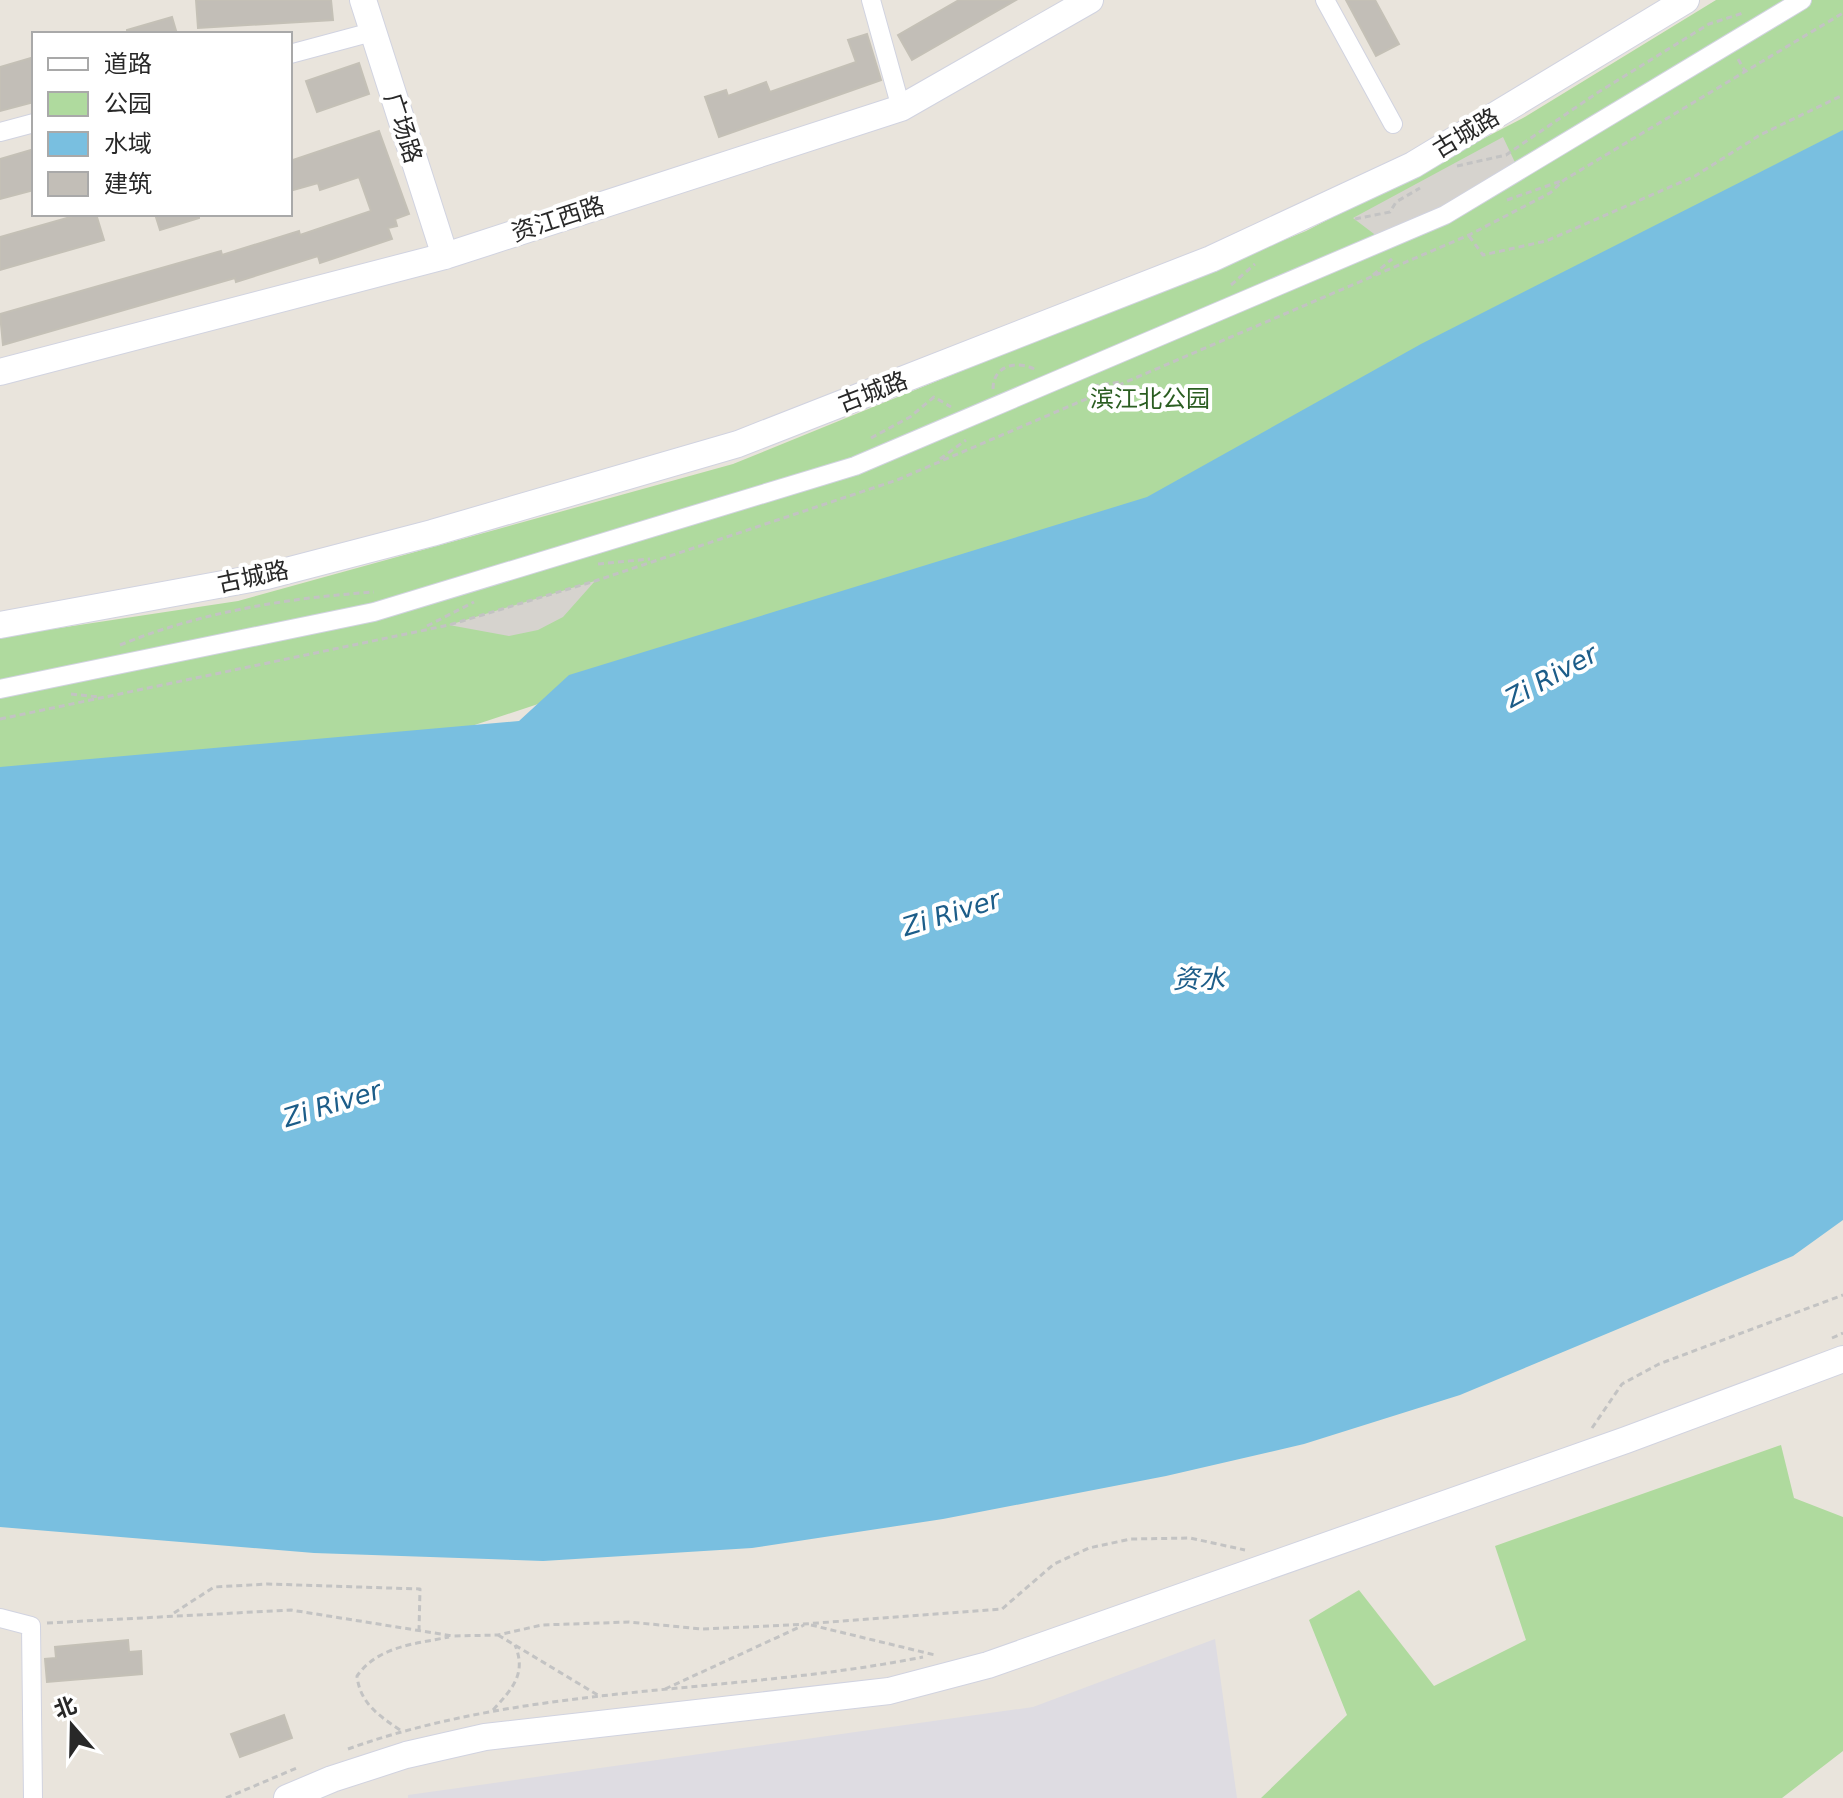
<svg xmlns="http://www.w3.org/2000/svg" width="1843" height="1798" font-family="'DejaVu Sans','Noto Sans SC',sans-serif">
<rect width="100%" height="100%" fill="#e9e4dc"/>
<path fill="#dedce2" d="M1215,1639L1237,1798H408V1795L1033,1707Z"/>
<path fill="#afda9e" d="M1716,0H1843V148L1189,488L363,762L0,781V637L238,601L733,464L1306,231L1523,118Z
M1781,1445L1794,1498L1843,1517V1751L1782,1798H1261L1347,1715L1309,1620L1359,1590L1434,1686L1526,1640L1495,1546Z"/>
<path fill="#d6d3ce" d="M1503,137L1520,173L1382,240L1353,218Z
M595,581L563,617L538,630L509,636L449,625Z"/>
<path fill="#79bfe0" d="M1843,130V1220L1793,1256L1460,1395L1304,1444L1166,1476L943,1519L752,1548L543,1561L314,1553L0,1527V767L519,721L569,675L1147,497L1421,344Z"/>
<path fill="#c2beb7" stroke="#c4c0b6" stroke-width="2" d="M196,0H331L333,20L198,28Z
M959,0H1016L912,60L898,35Z
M1346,0H1375L1399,44L1376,56Z
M172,17L177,34H127V30Z
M867,34L881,80L719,137L705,97L726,90L728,96L766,82L770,92L856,62L848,40Z
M34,57V102L0,111V67Z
M359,63L369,94L317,112L306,81Z
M379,131L409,214L395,219L397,226L388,228L392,239L320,263L318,256L236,282L235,278L3,345L0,314L221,251L222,255L299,231L300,235L371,211L359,177L320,190L318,183L290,191V161Z
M34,149V190L0,199V159Z
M81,214H96L104,240L0,270V237Z
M155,214H199V218L160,230Z
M128,1640L129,1652L141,1651L142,1674L47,1682L45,1659L56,1658L55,1647Z
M284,1715L292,1738L240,1757L231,1734Z"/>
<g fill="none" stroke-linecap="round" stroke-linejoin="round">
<defs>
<path id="street" d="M871,0L901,108
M1325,0L1393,124
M290,54L372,32
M0,132L34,123
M0,689L374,612L855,466L1445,215L1802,0
M0,1618L31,1626L33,1798"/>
<path id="secondary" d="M363,0L445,256
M0,372L445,256L901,108L1090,0
M0,625L267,576L432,533L738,444L1211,259L1413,165L1686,0
M287,1798L332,1779L406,1755L485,1737L889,1691L988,1665L1626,1440L1843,1359"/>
</defs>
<use href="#street" stroke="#d1d3e0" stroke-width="20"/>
<use href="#secondary" stroke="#d1d3e0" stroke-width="28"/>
<path stroke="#c3c3c3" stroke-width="3" stroke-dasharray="6 4" stroke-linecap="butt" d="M1738,59L1745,71
M1457,166L1506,155L1597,93L1709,24L1743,13
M1507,200L1561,181
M1355,219L1390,212L1396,202L1420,188
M1469,236L1483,255L1546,241L1695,176L1760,135L1843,95
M1373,275L1392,259
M1231,285L1255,264
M1093,386L1121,382
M993,389C993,364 1019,360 1036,370
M871,438L910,417L934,397L951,407
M940,459L966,440
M598,564L650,559
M427,626L474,602
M120,645C201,612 287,598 374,592
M71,694L99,697
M0,719L449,625L595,581L897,480L1469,235L1550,193L1564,180L1843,13
M1832,1338L1843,1333
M1592,1428L1622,1384L1659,1364L1843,1295
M174,1613L214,1587L268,1584L420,1589L419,1631
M47,1623L291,1610L453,1636L498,1635L542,1625L629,1622L702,1629L791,1625L1002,1609L1054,1564L1089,1548L1131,1539L1190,1538L1245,1550
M811,1625L935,1655
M498,1635L601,1697
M665,1689L804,1625
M493,1710C512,1689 527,1674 515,1645
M400,1730C378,1715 360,1703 357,1676C378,1646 415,1644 449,1637
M348,1749C532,1683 732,1695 923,1657
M226,1798L299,1767"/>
<use href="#street" stroke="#fff" stroke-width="18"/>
<use href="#secondary" stroke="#fff" stroke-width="26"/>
</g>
<g text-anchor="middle" stroke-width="8" stroke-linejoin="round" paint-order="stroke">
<g font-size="24" fill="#282828" stroke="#fff">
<text transform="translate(403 128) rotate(72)" y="8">广场路</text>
<text transform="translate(1466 133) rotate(-31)" y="8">古城路</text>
<text transform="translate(558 219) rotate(-18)" y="8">资江西路</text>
<text transform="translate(873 392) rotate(-21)" y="8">古城路</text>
<text transform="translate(253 577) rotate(-12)" y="8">古城路</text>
</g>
<g font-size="24" fill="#2a5d21" stroke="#fff">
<text x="1150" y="407">滨江北公园</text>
</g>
<g font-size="26" font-style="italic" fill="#1c5d89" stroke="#fff">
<text transform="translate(1551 676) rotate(-29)" y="9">Zi River</text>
<text transform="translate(951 913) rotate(-17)" y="9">Zi River</text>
<text x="1199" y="988">资水</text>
<text transform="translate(332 1104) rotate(-17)" y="9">Zi River</text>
</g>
</g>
<rect x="32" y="32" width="260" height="184" fill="#ffffff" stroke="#a9a9a9" stroke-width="2"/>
<rect x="48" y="58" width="40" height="12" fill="#ffffff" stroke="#a9a9a9" stroke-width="2"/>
<text x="104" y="72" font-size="24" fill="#282828">道路</text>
<rect x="48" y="92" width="40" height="24" fill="#afda9e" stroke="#a9a9a9" stroke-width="2"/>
<text x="104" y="112" font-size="24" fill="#282828">公园</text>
<rect x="48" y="132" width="40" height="24" fill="#79bfe0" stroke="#a9a9a9" stroke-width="2"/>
<text x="104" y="152" font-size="24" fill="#282828">水域</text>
<rect x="48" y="172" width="40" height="24" fill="#c2beb7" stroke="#a9a9a9" stroke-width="2"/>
<text x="104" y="192" font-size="24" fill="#282828">建筑</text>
<g transform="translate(72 1726) rotate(340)" stroke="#ffffff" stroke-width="6" paint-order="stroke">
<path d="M0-6L14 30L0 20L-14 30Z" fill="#282828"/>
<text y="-12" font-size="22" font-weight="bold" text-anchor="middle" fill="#282828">北</text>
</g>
</svg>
